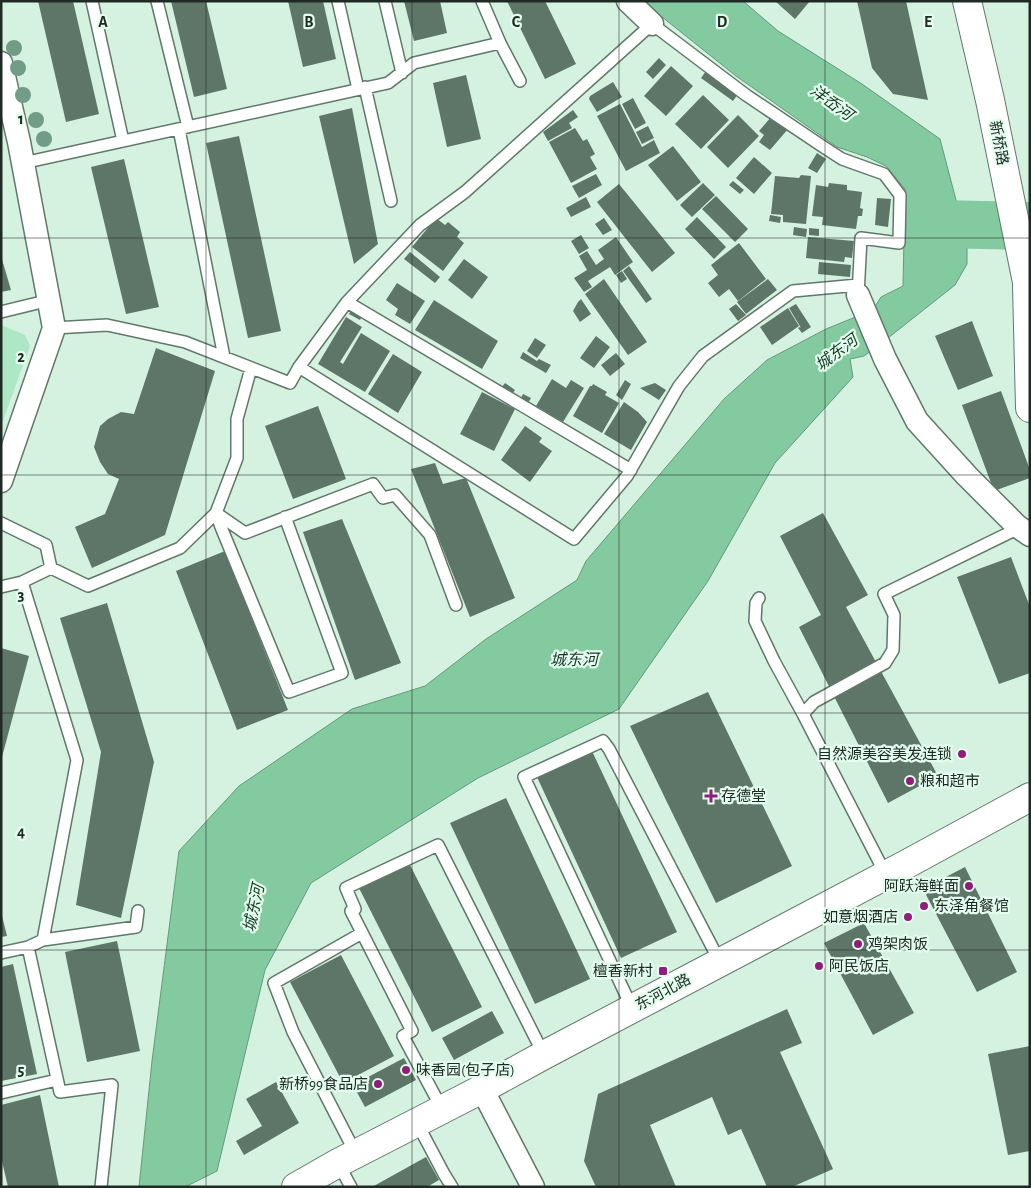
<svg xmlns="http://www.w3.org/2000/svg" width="1031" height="1188" font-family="'Alegreya Sans','Noto Sans SC',sans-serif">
<rect width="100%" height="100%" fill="#d5f1e0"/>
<path fill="#ade7c5" d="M1,325L25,335L30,346L1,426Z"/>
<path fill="#83caa1" stroke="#659a7c" d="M642,1H743L778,31L862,84L940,139L967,242V264L955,285L888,338L874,308L881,297L903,286L905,189L886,166L867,157L837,147L736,76Z
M858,316L872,350L864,356L850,359L853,377L775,463L708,581L619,709L478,778L311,883L265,970L217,1171L185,1187H139L152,1061L179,851L239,786L352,709L425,686L486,639L577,580L586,561L724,399L767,360L826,329Z"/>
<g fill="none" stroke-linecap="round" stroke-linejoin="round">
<path stroke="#83caa1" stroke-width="48" d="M940,261L936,224L1030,226"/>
</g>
<path fill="#5e7668" d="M38,1H73L99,114L66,122Z
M171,1H206L227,89L194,97Z
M288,1H323L336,59L303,67Z
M404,1H440L447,33L414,41Z
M507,1H545L576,64L545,79Z
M775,1H810L795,19Z
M857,1H906L928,100L893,94L872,68Z
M659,58L666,65L653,79L646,72Z
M671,66L693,86L666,116L644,96Z
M706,71L738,94L733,101L701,78Z
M466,75L481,139L447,147L433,83Z
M613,82L622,97L597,112L589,99L590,96Z
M703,95L729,120L701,149L675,124Z
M633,98L646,123L635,129L622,104Z
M620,104L642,147L654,140L660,153L626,171L597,116Z
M352,108L378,244L354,264L319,116Z
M573,110L578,117L569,123L572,128L548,141L543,132Z
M738,115L759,136L728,168L707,147Z
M772,116L788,129L770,150L759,142L764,135L759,131Z
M648,126L654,138L642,144L636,132Z
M575,128L583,141L587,139L595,154L590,157L597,169L571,183L549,142Z
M239,136L281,331L248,338L206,143Z
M673,146L701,182L677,201L648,165Z
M817,153L826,159L817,173L808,168Z
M754,157L772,173L754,194L736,178Z
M124,159L159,307L126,314L91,167Z
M596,174L602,185L579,198L572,186Z
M801,175L811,176L806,224L783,222V215L771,214L775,176L799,178Z
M733,181L744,190L740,194L729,185Z
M703,183L715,195L692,217L680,205Z
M829,183L847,185V190L862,192L860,208L863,209L862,216H858L856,229L822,225L823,217L812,216L816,185L828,187Z
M619,184L675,253L652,272L597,202Z
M716,196L748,229L735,242L702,209Z
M586,197L591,207L571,217L566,208Z
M877,198L891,199L888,227L875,225Z
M770,215L781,217L780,223L769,221Z
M697,217L726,247L714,259L685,229Z
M436,218L445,225L448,222L460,232L457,237L464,243L443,271L412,247Z
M604,218L612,230L603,235L595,224Z
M794,227L807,229L806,237L793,235Z
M809,228L819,229V236L809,235Z
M581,235L589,248L579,254L571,241Z
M616,237L633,262L615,275L610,267L588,281L592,287L584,292L574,278L587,270L579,256L587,251L596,265L604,259L598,250Z
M808,237L854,241L852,258L845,257L844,262L806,258Z
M739,243L766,279L738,301L729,289L719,297L708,283L718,275L711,265Z
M410,252L440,277L435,283L404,259Z
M1,256L11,290L1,292Z
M464,259L488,277L472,299L448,280Z
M819,262L851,265L850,277L818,274Z
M629,266L652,299L646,303L623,271Z
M622,271L627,279L621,283L616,275Z
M604,279L647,342L628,355L585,294Z
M768,279L777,290L746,314L737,302Z
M397,283L425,301L410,324L395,315L398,309L386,300Z
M581,299L591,314L580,322L573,311L578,302Z
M434,300L498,341L482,369L415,330Z
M736,304L746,315L738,321L729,309Z
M796,304L811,327L802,333L798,328L800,327L801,328L789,308Z
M788,308L799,326L772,345L760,327Z
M352,309L362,316L360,320L349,314Z
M346,317L362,327L340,362L343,364L361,333L390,351L365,392L318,364Z
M972,321L993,376L958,390L935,336Z
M596,336L610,347L594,368L580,358Z
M535,338L546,345L537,358L527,351Z
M156,348L215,371L165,535L92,568L75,527L105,514L119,479L108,474L100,462L94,447L100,426L108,419L121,412L134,414Z
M523,352L537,361L539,359L551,365L546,373L520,358Z
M616,353L625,364L610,376L601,365Z
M393,354L422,372L398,413L368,394Z
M552,379L566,388L571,380L584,388L563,422L536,406Z
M625,380L631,384L622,400L616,395Z
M505,383L515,390L512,394L502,387Z
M655,383L666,390L659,400L640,388Z
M593,384L607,392L605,395L619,403L602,433L573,416L590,386H592Z
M1001,391L1030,470V478L994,491L962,405Z
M482,392L515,409L494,451L460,434Z
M523,394L531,398L528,403L521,398Z
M624,402L638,412L647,422L631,450L604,434Z
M318,406L346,479L293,499L265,426Z
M525,426L542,438L539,442L552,451L530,482L501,460Z
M435,463L443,484L466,478L515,598L470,617L411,469Z
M823,513L868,595L846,607L938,776L888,803L799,627L821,615L780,536Z
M342,519L401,663L355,680L303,532Z
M225,551L288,710L237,730L176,571Z
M1011,557L1030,607V673L999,684L957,577Z
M107,603L154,762L121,918L76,905L101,752L60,618Z
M1,648L29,656L2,757H1Z
M708,692L792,866L716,903L630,726Z
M592,751L677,932L621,958L537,777Z
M506,798L590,979L535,1004L450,823Z
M409,863L482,1007L432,1032L359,888Z
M965,867L1017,972L977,992L923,889Z
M1,912L7,936L1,937Z
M864,923L914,1013L873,1035L824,943Z
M117,941L140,1051L87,1062L65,952Z
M341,955L394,1056L343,1083L290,982Z
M13,964L37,1074L1,1081V967Z
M787,1009L802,1043L780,1052L833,1169L792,1187H767L741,1129L728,1135L712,1097L650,1125L676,1187H596L584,1161L598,1094Z
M492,1011L504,1033L454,1060L442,1038Z
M1030,1046V1151L1008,1155L988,1054Z
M404,1058L416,1080L365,1107L353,1085Z
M276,1082L299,1123L244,1155L236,1141L262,1126L246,1099Z
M40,1095L59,1187H8L1,1157V1105Z
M426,1157L439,1180L427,1187H372Z"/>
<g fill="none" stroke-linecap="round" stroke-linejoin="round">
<defs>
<path id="lane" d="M92,1L123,141
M157,1L188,127
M338,1L358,89
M385,1L402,73
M500,43L520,81
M365,87L391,201
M179,129L224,357
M23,163L388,83L414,63L500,43L482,1
M347,302L631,470
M1,312L50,300
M54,328L107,325L185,342L290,383L299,367L347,302L420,225L465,192L652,24L746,95L822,146L842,159L884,174L900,195L899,243L861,238L858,295
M299,367L574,539L627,476L679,386L703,356L793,291L858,285
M216,513L221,527L289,692L342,673L285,517
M216,513L245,533L373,484L383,498L395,495L430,535L456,605
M1,523L46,545L51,568L88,586L180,548L216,513L237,458V419L251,368
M1,587L22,582L51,568
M759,598L756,603L755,621L774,661L803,714
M886,875L803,714L814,702L885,663L893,650L894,615L884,594L1019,528
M43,940L136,927L138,911
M28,947L60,1092L112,1085L101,1187
M1,953L28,947L43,940L77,760L22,582
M632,1008L524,777L603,741L609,749L720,962
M1,1093L57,1080
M442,1109L403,1036L412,1031L351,911L355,909L346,888L438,845L544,1055
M417,1123L444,1174L452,1187
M356,1154L293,1032L274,983L362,933
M338,1163L351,1187"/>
<path id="street" d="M628,1L652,24
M1,63L19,142L54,328L1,481
M858,295L885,359L917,421L967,476L1017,526L1030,535
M482,1089L533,1187"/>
<path id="secondary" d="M967,1L990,100L1030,297
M1027,286L1030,408
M296,1187L338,1163L482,1089L544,1055L905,865L1030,797"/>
</defs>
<use href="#lane" stroke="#607869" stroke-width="14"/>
<use href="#street" stroke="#607869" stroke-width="25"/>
<use href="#secondary" stroke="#607869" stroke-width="30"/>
<use href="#lane" stroke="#fff" stroke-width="11"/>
<use href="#street" stroke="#fff" stroke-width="22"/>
<use href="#secondary" stroke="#fff" stroke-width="28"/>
</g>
<g fill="#719c85">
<circle cx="14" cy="48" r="8"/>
<circle cx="18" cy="68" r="8"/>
<circle cx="23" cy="95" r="8"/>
<circle cx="36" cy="120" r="8"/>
<circle cx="44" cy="139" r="8"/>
</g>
<path fill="none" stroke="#202a24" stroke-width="1" stroke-opacity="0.55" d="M206,1V1187M412,1V1187M619,1V1187M825,1V1187M1,238H1030M1,475H1030M1,713H1030M1,950H1030"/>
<g fill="#921c7a" stroke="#e3feed" stroke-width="2">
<circle cx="962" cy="754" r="5"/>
<circle cx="910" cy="781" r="5"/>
<path d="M708.5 788.5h5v5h5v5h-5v5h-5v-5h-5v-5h5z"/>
<circle cx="969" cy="886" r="5"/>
<circle cx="924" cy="906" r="5"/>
<circle cx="908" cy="917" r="5"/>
<circle cx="858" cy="944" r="5"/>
<circle cx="819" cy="966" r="5"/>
<rect x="658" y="966" width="10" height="10" rx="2.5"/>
<circle cx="406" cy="1070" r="5"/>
<circle cx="378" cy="1084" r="5"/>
</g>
<g text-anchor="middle" stroke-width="4.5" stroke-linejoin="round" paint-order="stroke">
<g font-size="15" fill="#202a24" stroke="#e3feed">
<text transform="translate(999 143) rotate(79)" y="5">新桥路</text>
<text transform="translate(663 992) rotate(-28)" y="5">东河北路</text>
</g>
<g font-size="15" fill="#202a24" stroke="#e3feed" text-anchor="start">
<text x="952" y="759" text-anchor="end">自然源美容美发连锁</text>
<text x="920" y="786">粮和超市</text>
<text x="721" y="801">存德堂</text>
<text x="959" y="891" text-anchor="end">阿跃海鲜面</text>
<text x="934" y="911">东泽角餐馆</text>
<text x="898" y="922" text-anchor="end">如意烟酒店</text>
<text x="868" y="949">鸡架肉饭</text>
<text x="829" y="971">阿民饭店</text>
<text x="653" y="976" text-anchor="end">檀香新村</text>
<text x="416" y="1075">味香园(包子店)</text>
<text x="368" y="1089" text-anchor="end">新桥99食品店</text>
</g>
<g font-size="16" font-style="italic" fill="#163625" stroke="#e3feed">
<text transform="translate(832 102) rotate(36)" y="6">洋岙河</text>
<text transform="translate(836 352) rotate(-37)" y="6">城东河</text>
<text x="574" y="665">城东河</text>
<text transform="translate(253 908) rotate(-78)" y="6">城东河</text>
</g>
</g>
<g font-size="16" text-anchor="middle" font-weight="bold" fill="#202a24" stroke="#e3feed" stroke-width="4.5" stroke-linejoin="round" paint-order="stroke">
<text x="103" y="27">A</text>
<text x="309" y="27">B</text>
<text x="516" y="27">C</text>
<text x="722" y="27">D</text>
<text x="928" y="27">E</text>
<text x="21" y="124">1</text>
<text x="21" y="362">2</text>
<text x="21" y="600">3</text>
<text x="21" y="837">4</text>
<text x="21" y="1075">5</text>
</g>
<rect width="1031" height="1188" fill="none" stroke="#202a24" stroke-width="5"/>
</svg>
